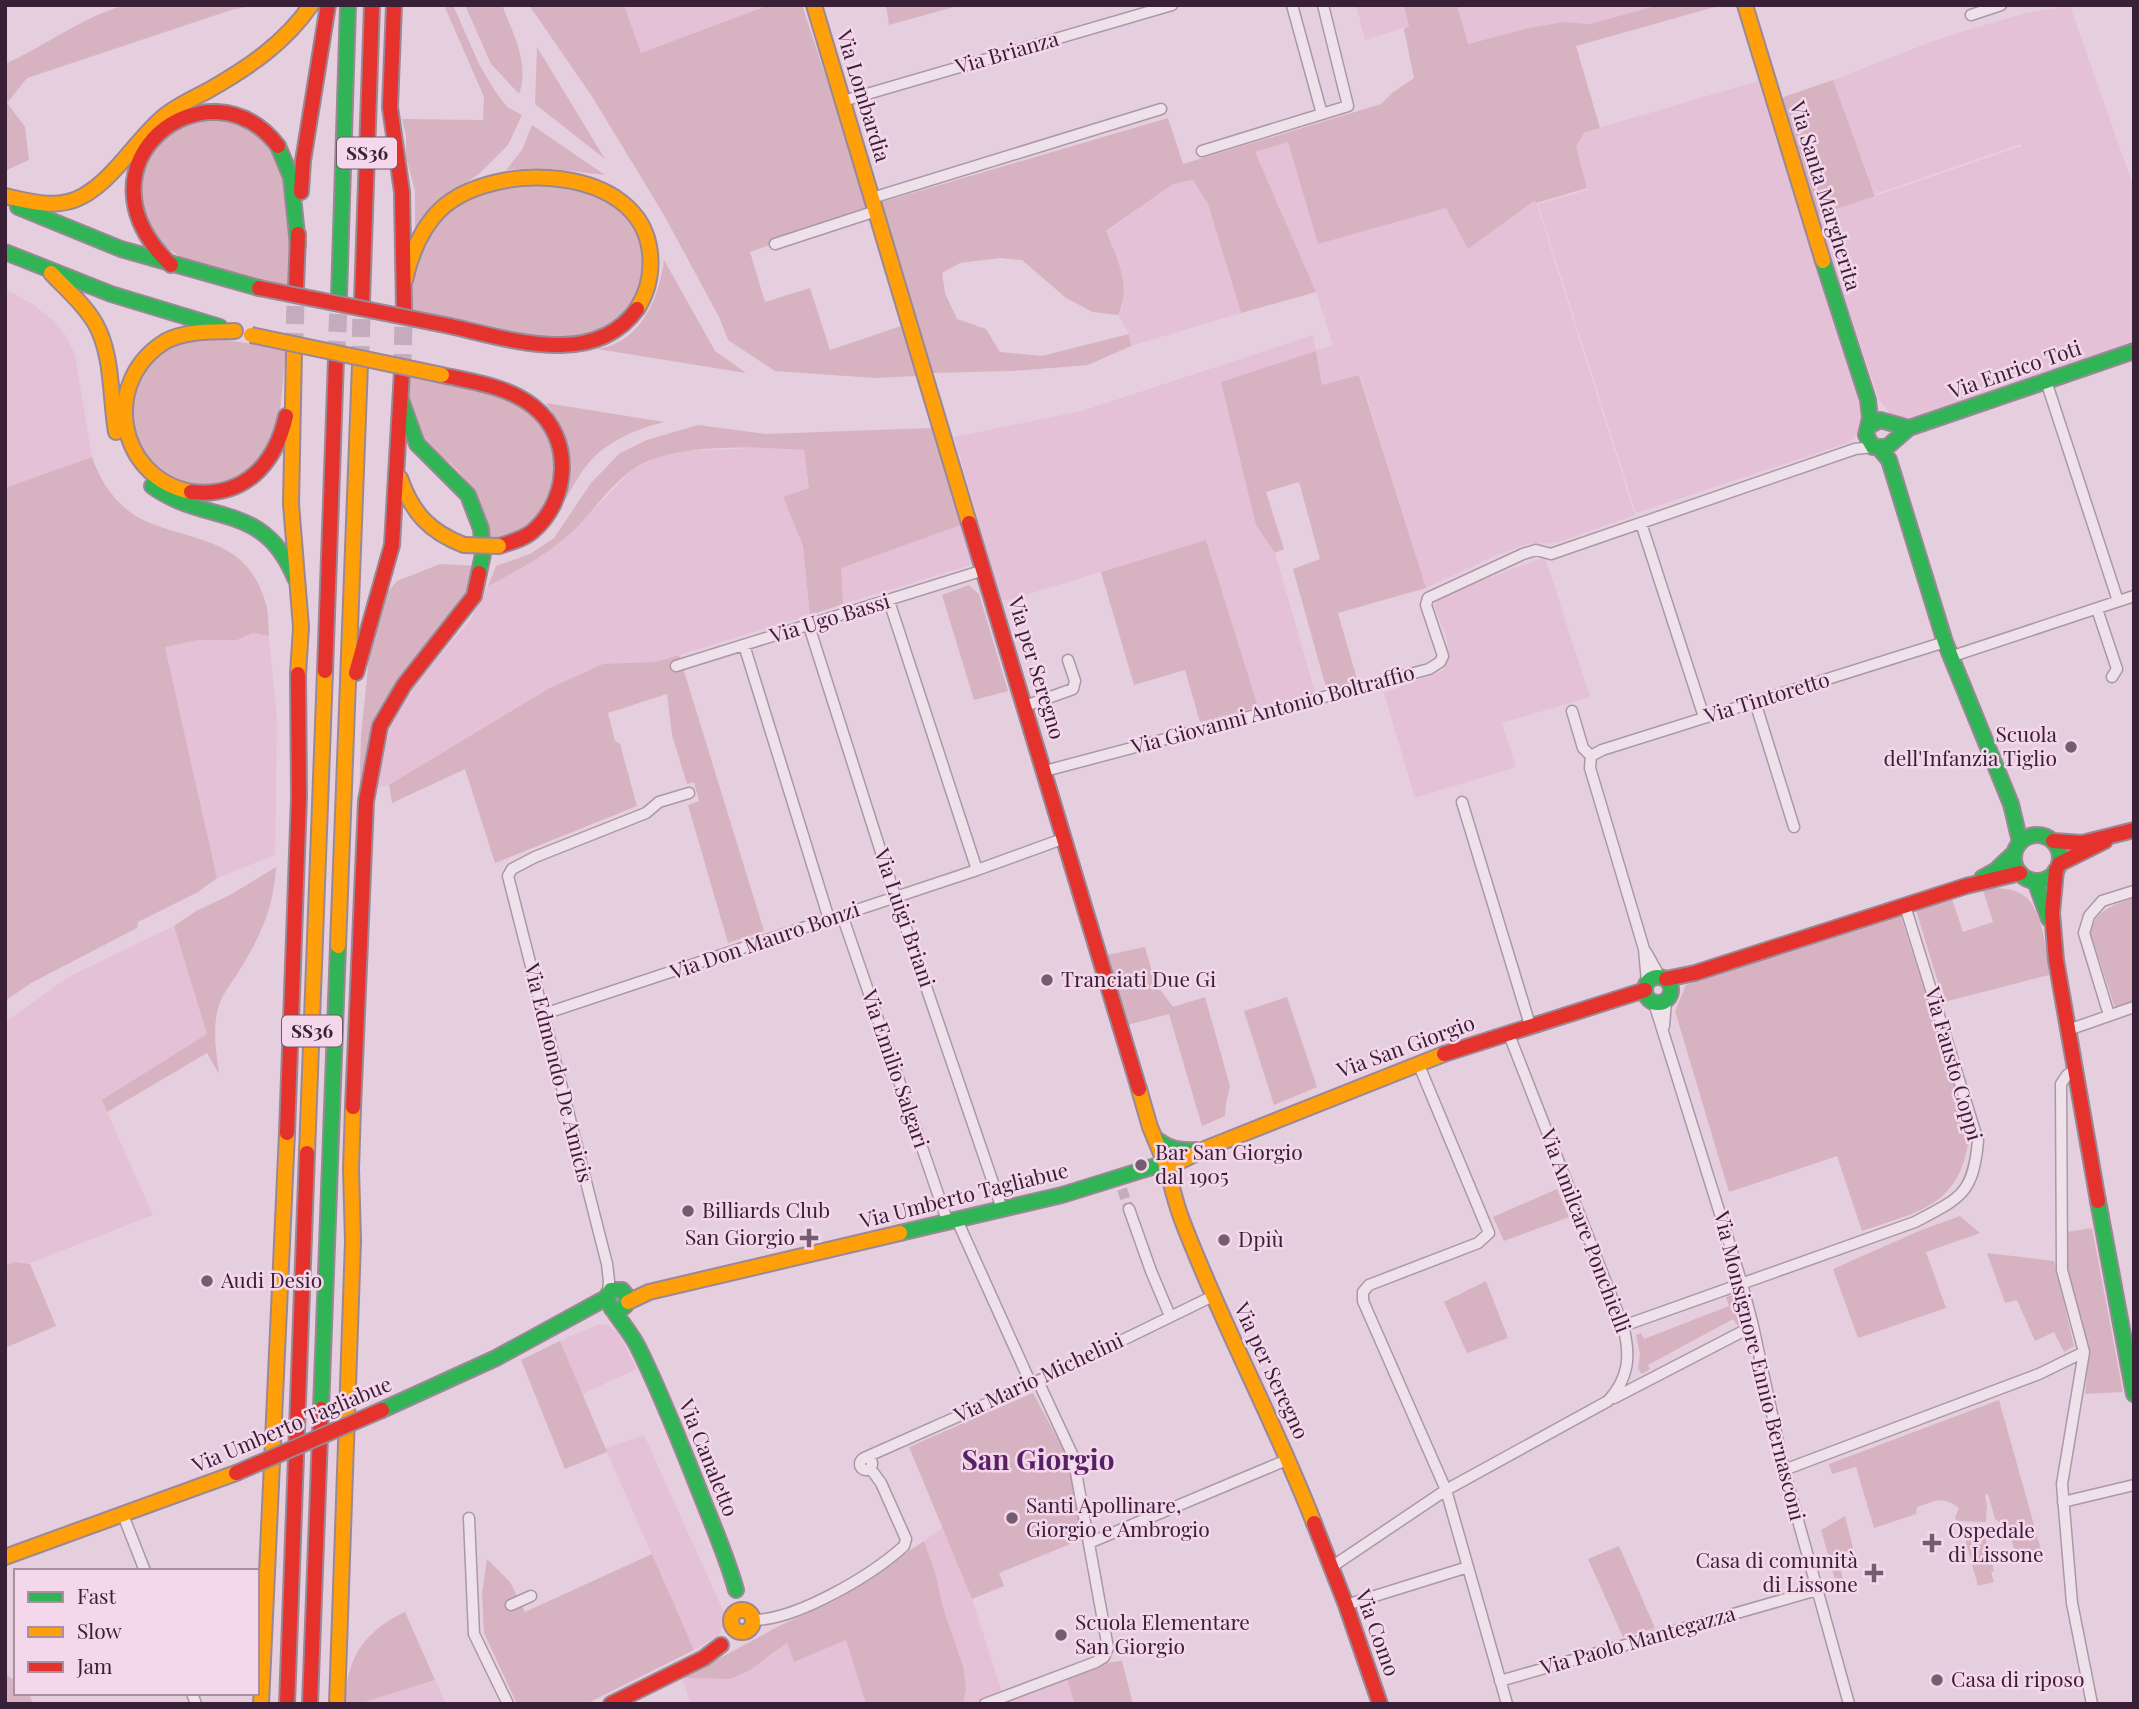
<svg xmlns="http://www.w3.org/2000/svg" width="2139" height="1709" font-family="'Playfair Display',serif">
<rect width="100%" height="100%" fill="#e5cfde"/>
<path fill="#e4c1d6" d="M624,5H769L640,54Z
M1356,5H1404L1409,26L1365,40Z
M1457,5H1659L1590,24L1564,22L1529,28L1467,44Z
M2070,6L2134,188V343L1909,419L1891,415L1879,399L1816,216L2022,146L2021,144L1875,194L1833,80L1931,42L1971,29L2026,13Z
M1758,81L1864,418L1857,435L1850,442L1636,513L1538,204L1588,190L1576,146L1585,132Z
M1288,142L1318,244L1446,208L1468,249L1535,199L1635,515L1556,543L1528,544L1497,555L1426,588L1360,375L1322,385L1316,351L1221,382L1256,524L1275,553L1315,692L1258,707L1206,540L1012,599L1001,600L954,437L1082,411L1313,335L1316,350L1333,345L1316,292L1255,152Z
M1193,180L1208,204L1241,313L1131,346L1129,334L1118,315L1123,306L1106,232L1173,184Z
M5,289L34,305L54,321L67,337L75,355L92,457L5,488Z
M754,448L804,450L809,488L783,497L803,546L810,615L656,662L603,665L389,785L376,788L390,727L410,690L471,619L488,586L523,568L572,532L632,470L660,455L687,451Z
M961,525L974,564L843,604L840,568Z
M1545,557L1590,697L1502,723L1516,767L1415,798L1384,693L1444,670L1447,656V639L1434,606L1440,596Z
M252,633L269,636L277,722L275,855L217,878L165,647L198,640H237Z
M174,926L208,1034L102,1101L153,1215L30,1263L15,1262L5,1266V1022L70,976Z
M599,1324L607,1325L618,1332L637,1369L582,1394L560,1341Z
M644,1435L726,1617L719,1636L694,1650L605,1448Z
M943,1527L972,1599L1003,1695L976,1704H963V1666L944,1611L935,1572L924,1541Z
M846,1640L866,1704H691L683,1681V1678L730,1679L770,1657L787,1643L794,1662Z
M1067,1679L1075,1704H1008L1007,1700Z
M435,1680L446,1704H358Z"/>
<path fill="#d7b2c1" d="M126,5H256L231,10L27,78L7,103L25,127L29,160L5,171V64C46,46 83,16 126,5Z
M444,5H453L479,64L495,91L507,107L522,115L508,145L480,173L437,203L415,235V191L406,157V135L402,119L483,120L484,97Z
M465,5H502C513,33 530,65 519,94L491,64Z
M529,5H624L641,53L769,5H802L870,209L750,252L765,302L810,288L830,350L901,326L917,376L875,378L775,371L728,340L719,317L664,215L593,98Z
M886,5H961L889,25Z
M1404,5H1457L1468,44L1529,28L1564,22L1590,24L1659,5H1722L1576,46L1600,128L1585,132L1576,146L1587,188L1536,203L1535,200L1468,249L1446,208L1318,244L1288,142L1255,152L1316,292L1241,313L1208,204L1193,180L1173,184L1106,231C1117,258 1132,287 1118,315L1093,312L1066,298L1022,260L1000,258L960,263L942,273L945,293L957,319L986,329L1000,352L1042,356L1129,334L1131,346L1088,365L1012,371L931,373L882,202L1168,118L1183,164L1381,104L1392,93L1414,78L1404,29L1409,26Z
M537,47L605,159L535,104Z
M1833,80L1875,196L1816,216L1778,99Z
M200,118L244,123L275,148L291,208L288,287L188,262L158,242L141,214V172L163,136Z
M532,125L605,175C569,171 542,166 506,170L522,150Z
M532,185L596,191L634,219L648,264L633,308L615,324L594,335L570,338L538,337L410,311L412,276L425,240L454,206L475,195Z
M664,260L715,351L746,373L597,349C641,343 659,298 664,260Z
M219,339L286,349L279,423L268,451L244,476L204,486L181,483L159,471L143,456L135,440L132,395L149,361L184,340Z
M1316,351L1322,385L1359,375L1426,588L1338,613L1358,683L1327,691L1293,569L1320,559L1299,482L1266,492L1284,549L1275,553L1256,525L1221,382Z
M408,374L500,393L543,422L557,467L547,505L519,532L492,540C484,511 474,485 451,464C443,457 432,451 426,442C411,422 409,398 408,374Z
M546,403L664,422C636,429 605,442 587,465C571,485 565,506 546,525C553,514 562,503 567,492C579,460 564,428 546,403Z
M698,425L765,434L932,428L961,525L841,568L843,604L810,615L803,546L783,497L809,488L804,450C757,447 671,442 632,470C609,486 593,512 573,531C548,554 518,571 488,586L496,566L530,554L554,538L591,483L620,453L647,440Z
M92,457C102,486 121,512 150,523C201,543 248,540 266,604C269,614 268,626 269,636L252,633L237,640H198L165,647L217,878L198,892L138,922L137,928L31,983L5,1001V488Z
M1206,540L1258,707L1200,722L1185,670L1134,685L1101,572Z
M440,564L476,566L467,592L397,686L359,802L361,737L370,646L385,595L397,581Z
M969,585L979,594L1008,691L974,700L942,595Z
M679,655L764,931L728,943L688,805L699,801L694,782L687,784L672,735L667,694L608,713L615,741L620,744L637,806L495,863L465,769L392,803L389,785L550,688L603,664L656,662Z
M276,867C274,906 261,935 241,968C235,978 226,989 221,1000C211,1024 216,1049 219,1074L207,1053L107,1112L102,1100L207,1034L174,926L196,911L230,895Z
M1997,888C2008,889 2019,890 2028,899C2042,913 2048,955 2049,975L1944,1002L1916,910L1952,899L1963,932L1993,922L1983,890Z
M2134,898V1002L2115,1008L2090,931C2097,909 2114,905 2134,898Z
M1900,914L1970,1132C1961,1206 1923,1210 1862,1231L1837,1156L1729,1192L1675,1011L1686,985Z
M1145,947L1155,983L1173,1007L1205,997L1230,1086L1226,1103L1225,1116L1202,1126L1169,1014L1127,1025L1107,955Z
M1287,997L1317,1087L1274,1105L1244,1011Z
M1557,1189L1569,1217L1504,1241L1493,1217Z
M1960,1216L1980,1233L1926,1252L1946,1308L1858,1338L1833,1269L1919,1231Z
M2092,1228L2123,1392L2085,1394L2088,1361L2086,1344L2067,1276V1232Z
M1987,1253L2054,1261L2074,1346L2064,1352L2054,1332L2035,1341L2017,1300L2005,1303Z
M15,1262L30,1264L56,1326L5,1348V1266Z
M1486,1281L1508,1338L1467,1353L1444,1302Z
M1733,1295L1741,1322L1738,1326L1733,1319L1648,1365L1650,1369L1642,1374L1638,1369L1640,1354L1636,1335L1641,1333L1644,1339L1729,1306L1726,1297Z
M560,1341L607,1452L565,1469L521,1360Z
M1033,1393L1068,1458L1083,1539L999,1573L1004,1586L972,1599L909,1447Z
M1999,1400L2043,1557L2018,1563L2008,1528L1995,1519L1988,1494L1985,1495L1987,1505L1986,1522L1957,1521L1955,1518L1959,1508C1942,1495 1936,1501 1917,1507L1916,1514L1874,1528L1856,1467L1832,1474L1829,1464Z
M1845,1516L1853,1548L1844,1553L1841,1571L1843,1580L1836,1583L1821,1530Z
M1972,1533L1985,1537L1994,1571L1991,1572L1994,1582L1978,1586L1964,1535Z
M924,1541L935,1572L944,1611L963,1666L966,1688L963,1704H866L846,1640L794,1662L787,1643L750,1670L730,1679L683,1678L781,1625L835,1601Z
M1619,1546L1655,1628L1623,1637L1588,1559Z
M652,1554L694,1650L586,1704H517L484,1633L482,1594L487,1559L510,1582L525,1612Z
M405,1612L435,1680L358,1704H346C345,1658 365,1631 405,1612Z
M1122,1661L1133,1704H1075L1067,1679L1104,1663Z
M5,1674L16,1681V1693H29L33,1704H5Z"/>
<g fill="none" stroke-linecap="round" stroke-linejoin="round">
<path stroke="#c3acbd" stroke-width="10" stroke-dasharray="10 5" stroke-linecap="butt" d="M1122,1189L1129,1209"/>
<path stroke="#c3acbd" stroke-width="18" stroke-dasharray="18 9" stroke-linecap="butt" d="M294,351L296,288
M336,359L339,297
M360,364L362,301
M402,372L404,309"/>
<defs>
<path id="street" d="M1292,5L1322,114
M1971,15L2001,5
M843,101L1172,5
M1202,151L1348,106L1323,5
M872,198L1161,109
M775,244L876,211
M2046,381L2118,601
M1641,523L1704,717
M889,601L977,870
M2097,609L2117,669L2112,677
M809,626L895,896L1002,1209
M744,645L829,919
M1950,657L2134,596
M676,666L984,570
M1755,702L1794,827
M1025,706L1073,689L1075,681L1068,660
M1572,711L1583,748L1591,756L1590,768L1644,949L1647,982
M1591,756L1602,750L1945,642
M1045,771L1429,669L1440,662L1443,656L1426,605L1428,598L1523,554L1536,550L1551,554L1855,449L1873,447
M1462,802L1530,1025
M842,915L948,1223
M1646,952L1660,977
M1654,1003L1742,1284L1753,1326L1784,1470L1849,1704
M544,1014L977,870L1065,838
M2109,1015L2084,933L2089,916L2102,901L2134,891
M1664,1026L1666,1001
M2068,1030L2134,1007
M1418,1063L1489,1233L1478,1243L1369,1285L1363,1292V1301L1446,1490L1507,1704
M2075,1070L2067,1075L2061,1084L2062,1270L2084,1352L2062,1484L2072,1603L2092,1704
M1129,1209L1151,1271L1170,1316
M957,1220L1031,1384
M608,1294L609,1281L607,1264L508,876L512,869L535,857L646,813L659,802L689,793
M1623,1326L1915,1222C1960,1198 1973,1195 1978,1141L1905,906
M1614,1398L1753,1326
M860 1464a6 6 0 1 1 12 0a6 6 0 1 1-12 0Z
M864,1458L1049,1376L1213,1296
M1784,1470L2039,1374L2084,1352
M2063,1502L2134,1485
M123,1515L145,1571
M469,1518L474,1634L508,1704
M1089,1543L1289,1459
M1330,1568L1446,1490L1608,1401C1629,1378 1631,1356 1623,1326L1508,1032
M511,1605L531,1596
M1346,1605L1468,1567
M753,1620C797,1620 872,1575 904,1546L906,1539L881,1483L870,1468
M1500,1681L1817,1590
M192,1693L196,1704
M985,1704L1096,1662L1104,1657L1108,1648L1073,1456L1038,1381"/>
<path id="fast" d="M278,146L291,177L298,245
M18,207L121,249L259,288
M5,252L111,294L220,327
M1823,261L1868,400L1870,418L1866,435L1873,447H1887L1909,428L2134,351
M339,297L348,5
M401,400L417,444L468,495L481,529L483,554L479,573
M1869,426L1880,420L1909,428
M1879,448L1889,460L1945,642L2011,804L2020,842
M152,486C207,526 263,500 295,578
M2014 858a23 23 0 1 1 46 0a23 23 0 1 1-46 0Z
M1982,878L1995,871L2014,853
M2035,881L2049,919
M1645 990a13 13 0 1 1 26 0a13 13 0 1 1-26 0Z
M1155,1138C1169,1149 1178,1151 1196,1150
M2098,1201L2134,1394
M900,1233L1062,1195L1165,1163
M612,1309L620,1310L626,1305L627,1296L622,1290H611L606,1298C615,1316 629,1329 638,1347C662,1395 681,1445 701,1495C713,1526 727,1557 736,1590
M321,1409L338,946
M382,1410L496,1358L606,1298"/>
<path id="slow" d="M814,5L969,523
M1745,5L1823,261
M5,196C31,202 58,210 83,196C115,178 135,141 163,117C176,106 194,98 209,90C249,67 285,43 311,5
M51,273C66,289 84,304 95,323C113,354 110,397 116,432
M405,280C411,254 421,228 441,209C493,160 641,164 650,253C652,273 648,292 637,309
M294,351L291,504L301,627L298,674
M400,478C412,513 430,532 464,545
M191,492C116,477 101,380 166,341C187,330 213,332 235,331
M338,946L360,364
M1139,1089L1150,1127L1165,1163L1173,1165L1207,1148L1444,1054
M307,1153L325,671
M1166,1164C1171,1183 1175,1202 1182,1220C1221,1323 1274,1420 1314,1523
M628,1302L649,1292L900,1233
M5,1557L236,1473
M731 1621a11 11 0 1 1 22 0a11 11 0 1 1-22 0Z
M261,1704L287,1133
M337,1704L353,1241L351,1169L353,1107"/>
<path id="jam" d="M394,5L390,107L402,192L404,309
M301,192L303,161L328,5
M171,265C66,164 208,55 278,146
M296,288L298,234
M362,301L372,5
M450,326C509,339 594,369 637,309
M442,375C473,382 508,386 534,407C573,438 570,499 533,531C524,539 511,542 499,546
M191,492C244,498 275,465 286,416
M969,523L1139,1089
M325,671L336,359
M356,673L392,545L402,372
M2053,841L2082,843L2134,830
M2059,864L2105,841
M2056,870L2052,913L2056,960L2098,1201
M1666,979L1695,973L1966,886L2020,873
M1444,1054L1645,990
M353,1107L366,801L380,726L404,685L474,596L479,573
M287,1133L299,797L298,674
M1314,1523L1346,1605L1380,1704
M287,1704L307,1153
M310,1704L321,1409
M611,1704L704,1658L721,1645"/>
</defs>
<use href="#street" stroke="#aa98a6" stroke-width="13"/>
<use href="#fast" stroke="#9a8896" stroke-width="18"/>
<use href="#slow" stroke="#9a8896" stroke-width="18"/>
<use href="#jam" stroke="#9a8896" stroke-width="18"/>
<use href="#street" stroke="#eee1e9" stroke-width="10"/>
<use href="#fast" stroke="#30b455" stroke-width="14"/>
<use href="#slow" stroke="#ff9f0a" stroke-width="14"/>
<use href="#jam" stroke="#e5322d" stroke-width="14"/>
<defs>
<path id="slow-bridge" d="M251,335L442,375
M464,545L499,546"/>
<path id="jam-bridge" d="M259,288L450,326
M236,1473L382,1410"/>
</defs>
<use href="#slow-bridge" stroke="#9a8896" stroke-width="18" stroke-linecap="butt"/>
<use href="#jam-bridge" stroke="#9a8896" stroke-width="18" stroke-linecap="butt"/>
<use href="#slow-bridge" stroke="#ff9f0a" stroke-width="14"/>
<use href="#jam-bridge" stroke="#e5322d" stroke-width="14"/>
</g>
<g fill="#755d71" stroke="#f5d7ec" stroke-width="2.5">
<circle cx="2071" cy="747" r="7"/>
<circle cx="1047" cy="980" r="7"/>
<circle cx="1141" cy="1165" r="7"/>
<circle cx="688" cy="1211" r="7"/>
<path d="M805.5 1227.5h7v7h7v7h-7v7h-7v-7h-7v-7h7z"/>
<circle cx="1224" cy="1240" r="7"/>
<circle cx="207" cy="1281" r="7"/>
<circle cx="1012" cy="1518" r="7"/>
<path d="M1928.5 1532.5h7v7h7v7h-7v7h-7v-7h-7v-7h7z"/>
<path d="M1870.5 1562.5h7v7h7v7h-7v7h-7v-7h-7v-7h7z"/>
<circle cx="1061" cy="1635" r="7"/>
<circle cx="1937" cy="1680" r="7"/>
</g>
<g text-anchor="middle" stroke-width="5" stroke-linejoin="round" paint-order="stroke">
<g fill="#f5d7ec" stroke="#71576d" stroke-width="2">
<rect x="337" y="137.5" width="60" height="31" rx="5"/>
<rect x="282" y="1015.5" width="60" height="31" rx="5"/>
</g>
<g font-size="19" font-weight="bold" fill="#392037">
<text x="367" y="160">SS36</text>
<text x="312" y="1038">SS36</text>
</g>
<g font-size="21" fill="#392037" stroke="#f5d7ec">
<text transform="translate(1007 53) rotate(-16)" y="7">Via Brianza</text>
<text transform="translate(863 96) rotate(73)" y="7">Via Lombardia</text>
<text transform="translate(1825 196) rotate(73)" y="7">Via Santa Margherita</text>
<text transform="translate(2015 370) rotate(-19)" y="7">Via Enrico Toti</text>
<text transform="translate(830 619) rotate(-17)" y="7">Via Ugo Bassi</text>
<text transform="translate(1036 668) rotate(73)" y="7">Via per Seregno</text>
<text transform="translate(1767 698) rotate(-17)" y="7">Via Tintoretto</text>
<text transform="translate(1273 710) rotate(-15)" y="7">Via Giovanni Antonio Boltraffio</text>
<text transform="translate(904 918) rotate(71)" y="7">Via Luigi Briani</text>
<text transform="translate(765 941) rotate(-19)" y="7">Via Don Mauro Bonzi</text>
<text transform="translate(1406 1047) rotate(-20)" y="7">Via San Giorgio</text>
<text transform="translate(1953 1064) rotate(74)" y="7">Via Fausto Coppi</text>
<text transform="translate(895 1069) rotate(71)" y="7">Via Emilio Salgari</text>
<text transform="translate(558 1073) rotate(76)" y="7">Via Edmondo De Amicis</text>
<text transform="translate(964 1196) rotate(-14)" y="7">Via Umberto Tagliabue</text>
<text transform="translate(1585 1231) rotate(69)" y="7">Via Amilcare Ponchielli</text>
<text transform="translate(1759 1366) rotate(76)" y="7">Via Monsignore Ennio Bernasconi</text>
<text transform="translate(1271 1371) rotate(65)" y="7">Via per Seregno</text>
<text transform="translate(1039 1378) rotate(-25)" y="7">Via Mario Michelini</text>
<text transform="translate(292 1425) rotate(-23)" y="7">Via Umberto Tagliabue</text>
<text transform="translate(708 1458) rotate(68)" y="7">Via Canaletto</text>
<text transform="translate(1377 1633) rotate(70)" y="7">Via Como</text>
<text transform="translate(1638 1641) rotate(-16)" y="7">Via Paolo Mantegazza</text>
</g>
<g font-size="21" fill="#392037" stroke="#f5d7ec" text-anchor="start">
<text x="2057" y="742" text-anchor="end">Scuola<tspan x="2057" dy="24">dell'Infanzia Tiglio</tspan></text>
<text x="1061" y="987">Tranciati Due Gi</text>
<text x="1155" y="1160">Bar San Giorgio<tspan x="1155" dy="24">dal 1905</tspan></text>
<text x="702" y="1218">Billiards Club</text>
<text x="795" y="1245" text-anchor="end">San Giorgio</text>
<text x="1238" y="1247">Dpiù</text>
<text x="221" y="1288">Audi Desio</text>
<text x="1026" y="1513">Santi Apollinare,<tspan x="1026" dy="24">Giorgio e Ambrogio</tspan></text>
<text x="1948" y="1538">Ospedale<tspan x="1948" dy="24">di Lissone</tspan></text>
<text x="1858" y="1568" text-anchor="end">Casa di comunità<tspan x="1858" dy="24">di Lissone</tspan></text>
<text x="1075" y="1630">Scuola Elementare<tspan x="1075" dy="24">San Giorgio</tspan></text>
<text x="1951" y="1687">Casa di riposo</text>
</g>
<g font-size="28" font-weight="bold" fill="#572165" stroke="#f5d7ec">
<text x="1038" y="1470">San Giorgio</text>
</g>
</g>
<rect width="2139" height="1709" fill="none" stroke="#392037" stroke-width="14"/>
<rect x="14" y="1569" width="245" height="126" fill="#f5d7ec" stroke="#aa8ea4" stroke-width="2"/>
<rect x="28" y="1592" width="35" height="10" fill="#30b455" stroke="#aa8ea4" stroke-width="2"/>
<text x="77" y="1604" font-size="21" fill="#392037">Fast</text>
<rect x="28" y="1627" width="35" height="10" fill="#ff9f0a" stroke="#aa8ea4" stroke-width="2"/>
<text x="77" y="1639" font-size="21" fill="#392037">Slow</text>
<rect x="28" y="1662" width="35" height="10" fill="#e5322d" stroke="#aa8ea4" stroke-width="2"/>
<text x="77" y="1674" font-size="21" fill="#392037">Jam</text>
</svg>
